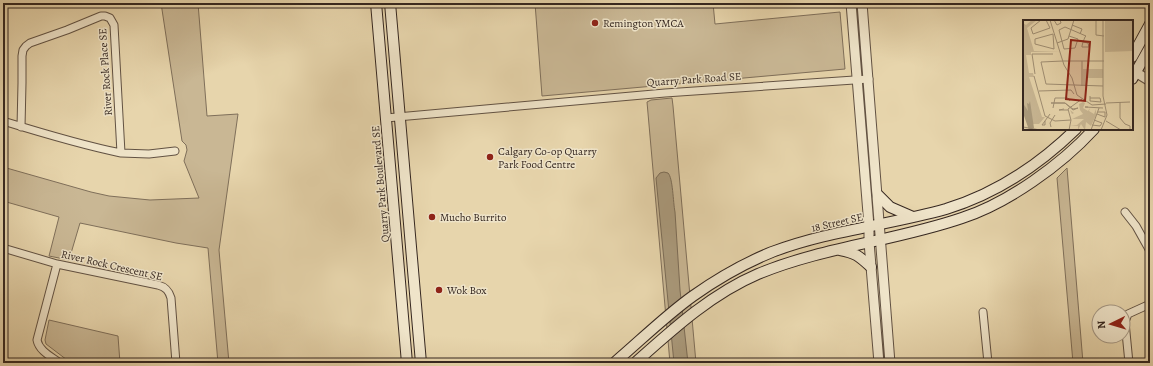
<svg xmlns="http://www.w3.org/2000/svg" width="1153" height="366" font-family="Alegreya,serif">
<rect width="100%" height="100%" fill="#e7d5ac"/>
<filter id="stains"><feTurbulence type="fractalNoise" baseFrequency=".005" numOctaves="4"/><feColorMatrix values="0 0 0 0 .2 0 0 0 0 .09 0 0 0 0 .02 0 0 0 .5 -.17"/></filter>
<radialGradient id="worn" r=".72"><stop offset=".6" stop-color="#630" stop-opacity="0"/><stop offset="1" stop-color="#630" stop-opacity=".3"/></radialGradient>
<path fill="#c9b794" stroke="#7f6f5a" d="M161,3H198L207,116L238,114L219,250L229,363H218L208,248L176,243L80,223L69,260L49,256L59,217L3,201V167L91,192L109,196L150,200L199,198L184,161L187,150L186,145L182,141Z
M535,3H713L715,24L840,12L845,69L542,96Z
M672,98L673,106L696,363H670L647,102L651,100Z
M1067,168L1083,363H1073L1057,178Z
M49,320L118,336L120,363H71L46,344L45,340Z"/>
<path fill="#aa9a7c" stroke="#7b6c57" d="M664,172L668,173C673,178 673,202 675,212L680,290L688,363H674L656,178L660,173Z"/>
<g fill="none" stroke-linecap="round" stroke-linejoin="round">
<defs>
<path id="minor" d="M386,118L665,93L869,79
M3,121C42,133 81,145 121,153L114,25L110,18L105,16H101L67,30L30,43L26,46L23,50L22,56V83L21,127
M121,153L149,154L175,151
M1125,212L1136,226L1150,251
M3,248L57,264L158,285C166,287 169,291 171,298L176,363
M57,264L37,340C39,351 52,357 60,363
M983,312L988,363
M1129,363L1125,322L1128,314L1150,304"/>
<path id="tertiary" d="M851,3L869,226V242L879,363
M862,3L890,363
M1132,70L1150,81"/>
<path id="secondary" d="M376,3L407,363
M390,3L421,363
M1132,57L1150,24
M1132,79L1150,47
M878,195L890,207L913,217
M840,250C856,253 859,256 871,267
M614,363C640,341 665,316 693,296C717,279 745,263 772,252C827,231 889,225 946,209C995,194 1039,165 1076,129
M635,363C672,330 711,294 758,274C823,247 895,241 962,218C1008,203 1061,165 1094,129"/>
</defs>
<use href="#minor" stroke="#625243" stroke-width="9"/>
<use href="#tertiary" stroke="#625243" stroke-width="11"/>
<use href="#secondary" stroke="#352720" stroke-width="12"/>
<use href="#minor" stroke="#efe4c9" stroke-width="7"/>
<use href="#tertiary" stroke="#efe4c9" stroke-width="9"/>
<use href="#secondary" stroke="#efe4c9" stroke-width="10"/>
</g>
<g fill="#8f2418" stroke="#efe4c9" stroke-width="1.5">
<circle cx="595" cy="23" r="4"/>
<circle cx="490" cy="157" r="4"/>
<circle cx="432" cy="217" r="4"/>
<circle cx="439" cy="290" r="4"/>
</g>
<g text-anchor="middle" stroke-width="3" stroke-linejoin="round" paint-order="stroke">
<g font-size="11" fill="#352720" stroke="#efe4c9" text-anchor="start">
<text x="603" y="27">Remington YMCA</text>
<text x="498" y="155">Calgary Co-op Quarry<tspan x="498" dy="13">Park Food Centre</tspan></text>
<text x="440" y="221">Mucho Burrito</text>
<text x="447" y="294">Wok Box</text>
</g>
<g font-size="11" fill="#352720" stroke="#efe4c9">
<text transform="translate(105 72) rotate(-94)" y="4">River Rock Place SE</text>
<text transform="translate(694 79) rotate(-4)" y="4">Quarry Park Road SE</text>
<text transform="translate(380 184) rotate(-95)" y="4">Quarry Park Boulevard SE</text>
<text transform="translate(837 222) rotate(-13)" y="4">18 Street SE</text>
<text transform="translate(112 265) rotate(13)" y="4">River Rock Crescent SE</text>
</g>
</g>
<g transform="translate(1023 20)">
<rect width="110" height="110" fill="#e7d5ac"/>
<path d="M9,0H14L4,8L11,31L37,32H8V35H3L6,53H10L11,57H6L8,63L19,97H22L16,104H10L0,83V3L3,5ZM82,0H110V31L82,32ZM60,49H80V58H63V65H60ZM60,82L62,83L60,88L65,91L67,88L66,91L71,94L73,89V95L68,106L63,102L62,110L58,104L55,110V106L47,105H54L61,99H49L60,94L57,90L49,94L47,90L51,93L57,90L56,84Z" fill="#c9b794"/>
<path d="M7,81L11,108L6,110L0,93V83L5,91L4,83L6,84Z" fill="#aa9a7c"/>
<path fill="none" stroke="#a08f74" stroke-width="1" d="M18,0L8,8L10,14L27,8L23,0M27,0L41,45L49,58L54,75L69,85L83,84M31,0L34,5L38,3L37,0M73,0V15L81,16M49,5L59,9L57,14M30,14L31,29L12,24V19ZM46,16L55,19L52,28L41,29L36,10L42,7L63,16M60,22L65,23L66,27H59V26L60,22L62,17L63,16M34,23L45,19L51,0M40,41L18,42L23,64L80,66M40,41H81M12,54L9,34H30M11,56L22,96M59,66V41M16,71L48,70L51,74M67,78H77L78,82L67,81V76M97,82V98L102,104L107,106V110M28,83H42L50,89L55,88L50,90L42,83ZM83,83L107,82M65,87H62L80,88M30,88L32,78H45L47,81M41,89L36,90H45M74,94L82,97V92H75M22,96L32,101L48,100M22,101V105H19L27,94M83,101L98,110M69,105L77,106L79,103L71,100M0,107L17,110M28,107L27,103L32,95M46,110L48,100L45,89L59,79M68,110L76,88M78,110L84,95L80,76V0"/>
<path fill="#8f2418" fill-opacity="0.15" stroke="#8f2418" stroke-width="2" d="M48,20L67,22L62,81L43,79Z"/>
<rect width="110" height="110" fill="none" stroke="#352720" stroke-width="2"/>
</g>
<rect width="1153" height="366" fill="none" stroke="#e7d5ac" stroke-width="16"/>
<rect x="4" y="4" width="1145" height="358" fill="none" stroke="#352720" stroke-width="2"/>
<rect x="8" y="8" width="1137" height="350" fill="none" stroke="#352720"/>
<g transform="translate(1111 324) rotate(265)"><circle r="19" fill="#efe4c9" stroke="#a59885"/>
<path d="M0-3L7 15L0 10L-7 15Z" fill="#8f2418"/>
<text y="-6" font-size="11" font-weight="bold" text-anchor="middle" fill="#352720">N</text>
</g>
<rect width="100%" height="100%" filter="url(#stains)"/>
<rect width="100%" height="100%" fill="url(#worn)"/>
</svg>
